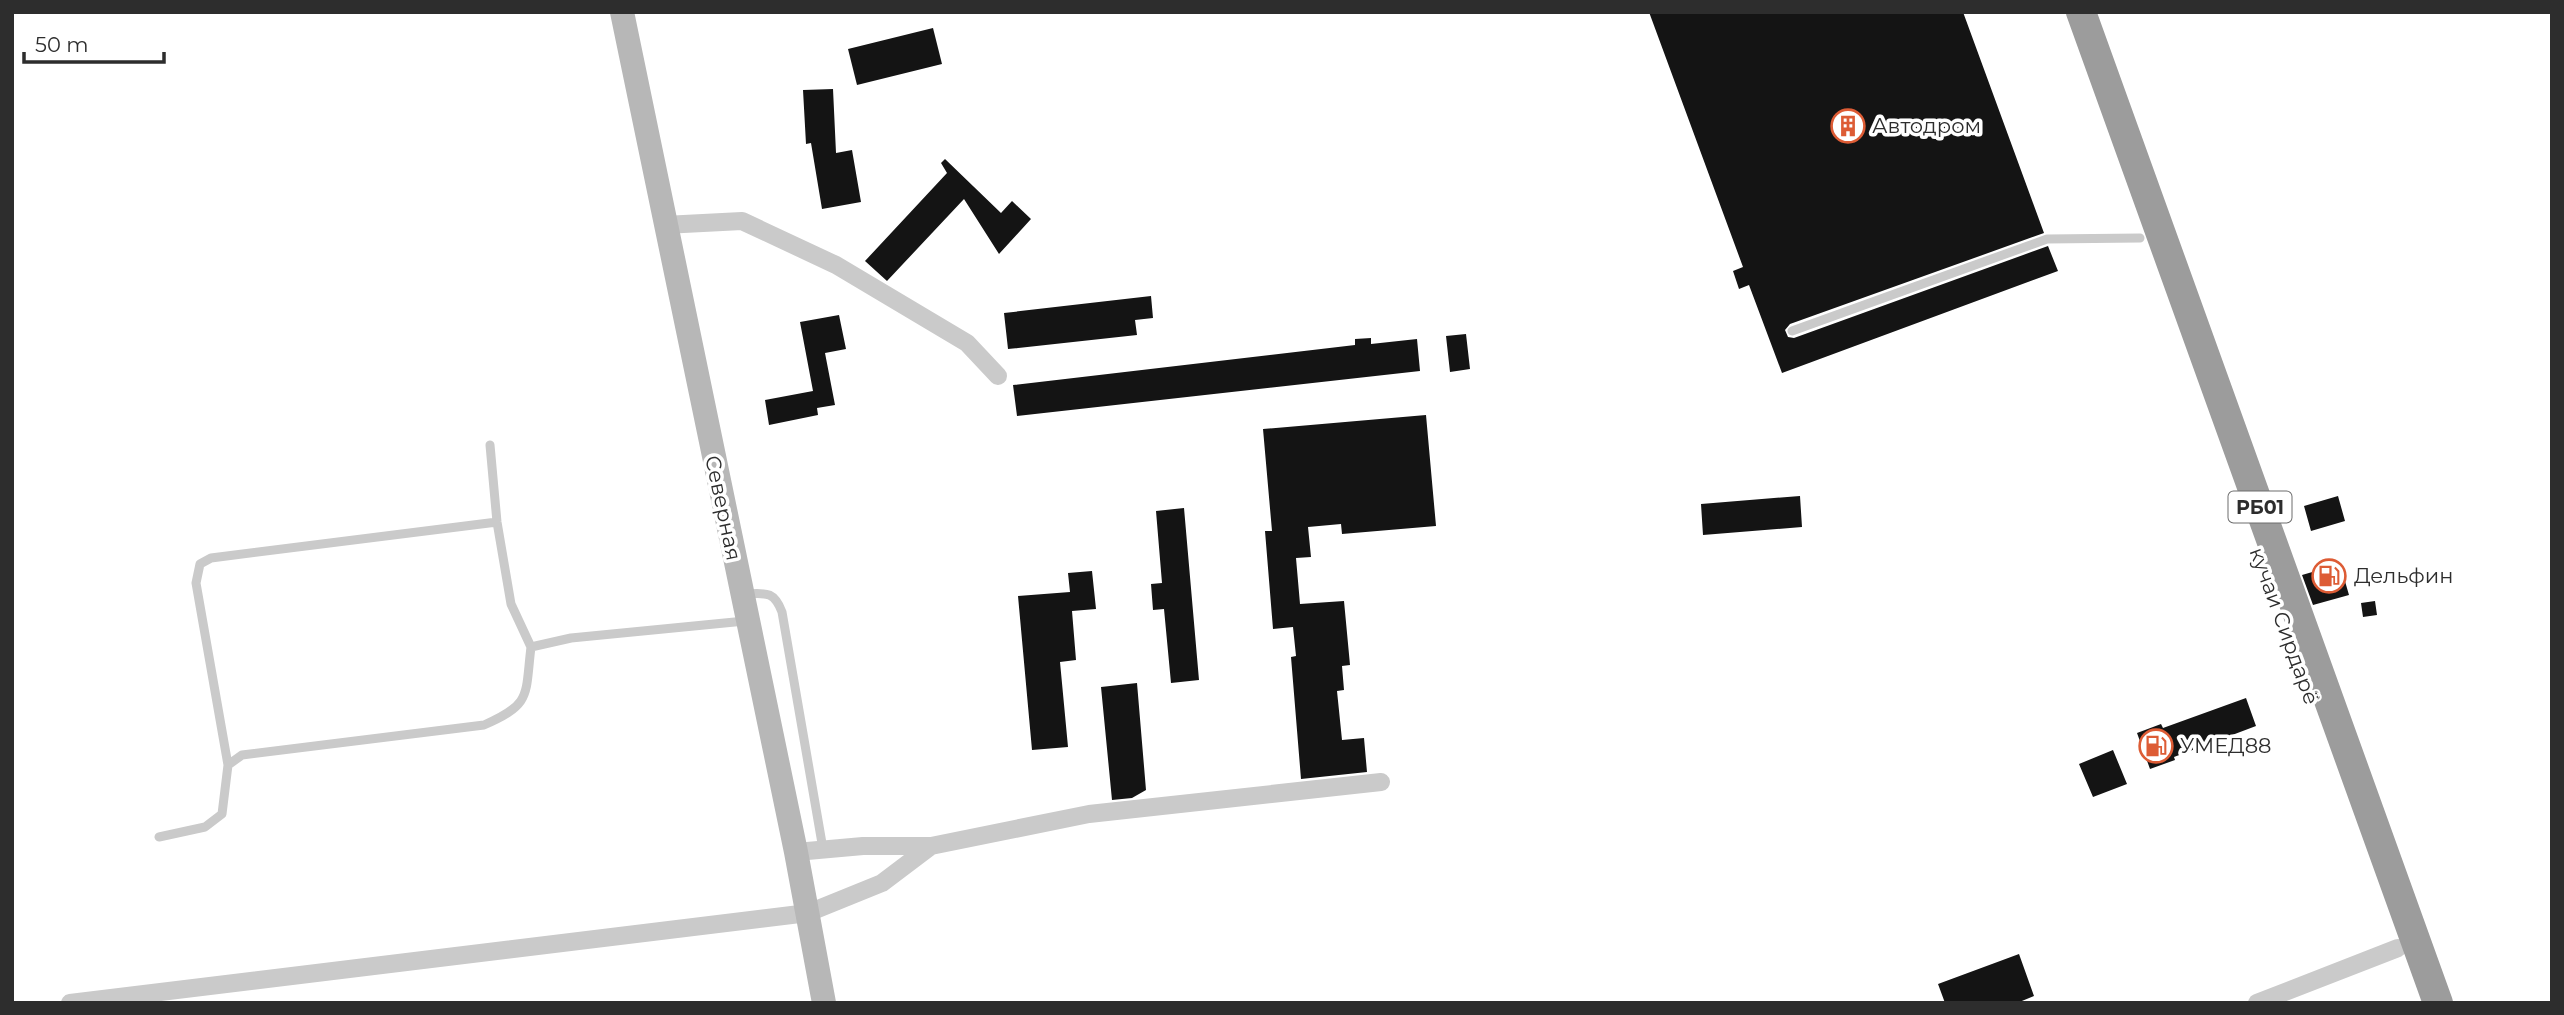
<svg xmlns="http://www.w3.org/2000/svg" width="2564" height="1015" font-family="Montserrat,sans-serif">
<rect width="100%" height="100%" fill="#fff"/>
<path fill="#141414" d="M1649,12H1963L2044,233L1790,324L1785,330L1788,337L1794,338L2048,246L2058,271L1782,373L1749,285L1739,289L1733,271L1743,267Z
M933,28L942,64L857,85L848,49Z
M833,89L836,153L852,150L861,202L822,209L811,143L806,144L803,90Z
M945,159L1001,213L1012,201L1031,219L999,254L964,199L887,281L865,261L947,173L941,163Z
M1151,296L1153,318L1135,320L1137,335L1008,349L1004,313Z
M839,315L846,349L825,353L835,405L817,408L818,415L769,425L765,400L813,391L800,322Z
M1466,334L1470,369L1450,372L1446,336Z
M1371,338V344L1417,339L1420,371L1017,416L1013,385L1355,345V339Z
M1426,415L1436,526L1342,534L1341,524L1308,527L1311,557L1296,558L1300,604L1344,601L1350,665L1342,666L1344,690L1337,691L1342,740L1364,738L1367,772L1301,779L1291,657L1296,656L1293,627L1273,629L1265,531H1272L1263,429Z
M1800,496L1802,527L1703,535L1701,504Z
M2338,496L2345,521L2311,531L2304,506Z
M1184,508L1199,680L1171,683L1164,609L1153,610L1151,584L1162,583L1156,511Z
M2340,564L2349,595L2313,605L2302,575Z
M1092,571L1096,609L1072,611L1076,660L1060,662L1068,747L1032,750L1018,596L1070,592L1068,573Z
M2375,601L2377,615L2363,617L2361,603Z
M1137,683L1146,790L1132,798L1112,800L1101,687Z
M2246,698L2256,726L2174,757L2175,760L2150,769L2137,733L2161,724L2163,728Z
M2113,750L2127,784L2093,797L2079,764Z
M2019,954L2034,996L2017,1003H1945L1938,984Z"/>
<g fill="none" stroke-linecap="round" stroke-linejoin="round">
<path stroke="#cacaca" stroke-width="9" d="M1792,331L2047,239L2140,238
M490,445L497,522L511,604L531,647
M746,594C766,593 774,591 782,612L823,849
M228,765L196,583L200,564L211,558L497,522
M159,837L205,827L222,814L228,765L242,755L484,725C532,704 525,696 531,647L571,638L745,621"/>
<path stroke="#cacaca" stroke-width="18" d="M664,225L742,221L836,265L967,343L998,376
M796,852L863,846H931
M70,1003L808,913L882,883L931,846L1089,814L1381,782
M2257,1003L2398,948"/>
<path stroke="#b7b7b7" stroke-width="24" d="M622,12L796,852L824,1003"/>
<path stroke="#9c9c9c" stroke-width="30" d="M2081,12L2438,1003"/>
</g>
<defs>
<symbol id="building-ring" viewBox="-11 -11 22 22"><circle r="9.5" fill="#fff" stroke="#dd5c35" stroke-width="1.5"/><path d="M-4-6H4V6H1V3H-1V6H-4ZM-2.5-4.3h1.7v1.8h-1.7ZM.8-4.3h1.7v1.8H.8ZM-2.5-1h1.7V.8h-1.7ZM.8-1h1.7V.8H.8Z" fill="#dd5c35"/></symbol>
<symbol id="fuel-ring" viewBox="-11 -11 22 22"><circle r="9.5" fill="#fff" stroke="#dd5c35" stroke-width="1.5"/><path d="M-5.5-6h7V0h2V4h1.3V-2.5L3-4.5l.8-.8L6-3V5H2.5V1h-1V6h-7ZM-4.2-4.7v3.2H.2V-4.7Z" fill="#dd5c35"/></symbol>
</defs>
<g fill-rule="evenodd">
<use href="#building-ring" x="1829" y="107" width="38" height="38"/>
<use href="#fuel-ring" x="2310" y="557" width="38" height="38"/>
<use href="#fuel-ring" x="2137" y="727" width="38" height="38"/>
</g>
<g text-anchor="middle" stroke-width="7" stroke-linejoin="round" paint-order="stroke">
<rect fill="#fff" stroke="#6c6c6c" stroke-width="2" x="2228.5" y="491.5" width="63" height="31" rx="5"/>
<g font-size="19" font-weight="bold" fill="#2d2d2d">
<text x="2260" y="514">РБ01</text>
</g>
<g font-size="21" fill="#2d2d2d" stroke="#fff" text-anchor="start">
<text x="1872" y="133">Автодром</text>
<text x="2354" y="583">Дельфин</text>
<text x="2180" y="753">УМЕД88</text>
</g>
<g font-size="21" fill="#2d2d2d" stroke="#fff">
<text transform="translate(723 508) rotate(78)" y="7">Северная</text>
<text transform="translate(2284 626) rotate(70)" y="7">кучаи Сирдарё</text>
</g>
</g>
<rect width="2564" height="1015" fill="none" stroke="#2d2d2d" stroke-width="28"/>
<path d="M24 52v10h140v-10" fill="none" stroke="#2d2d2d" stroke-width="3.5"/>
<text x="35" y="52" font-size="21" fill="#2d2d2d" stroke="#ffffff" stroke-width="5" paint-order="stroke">50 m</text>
</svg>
